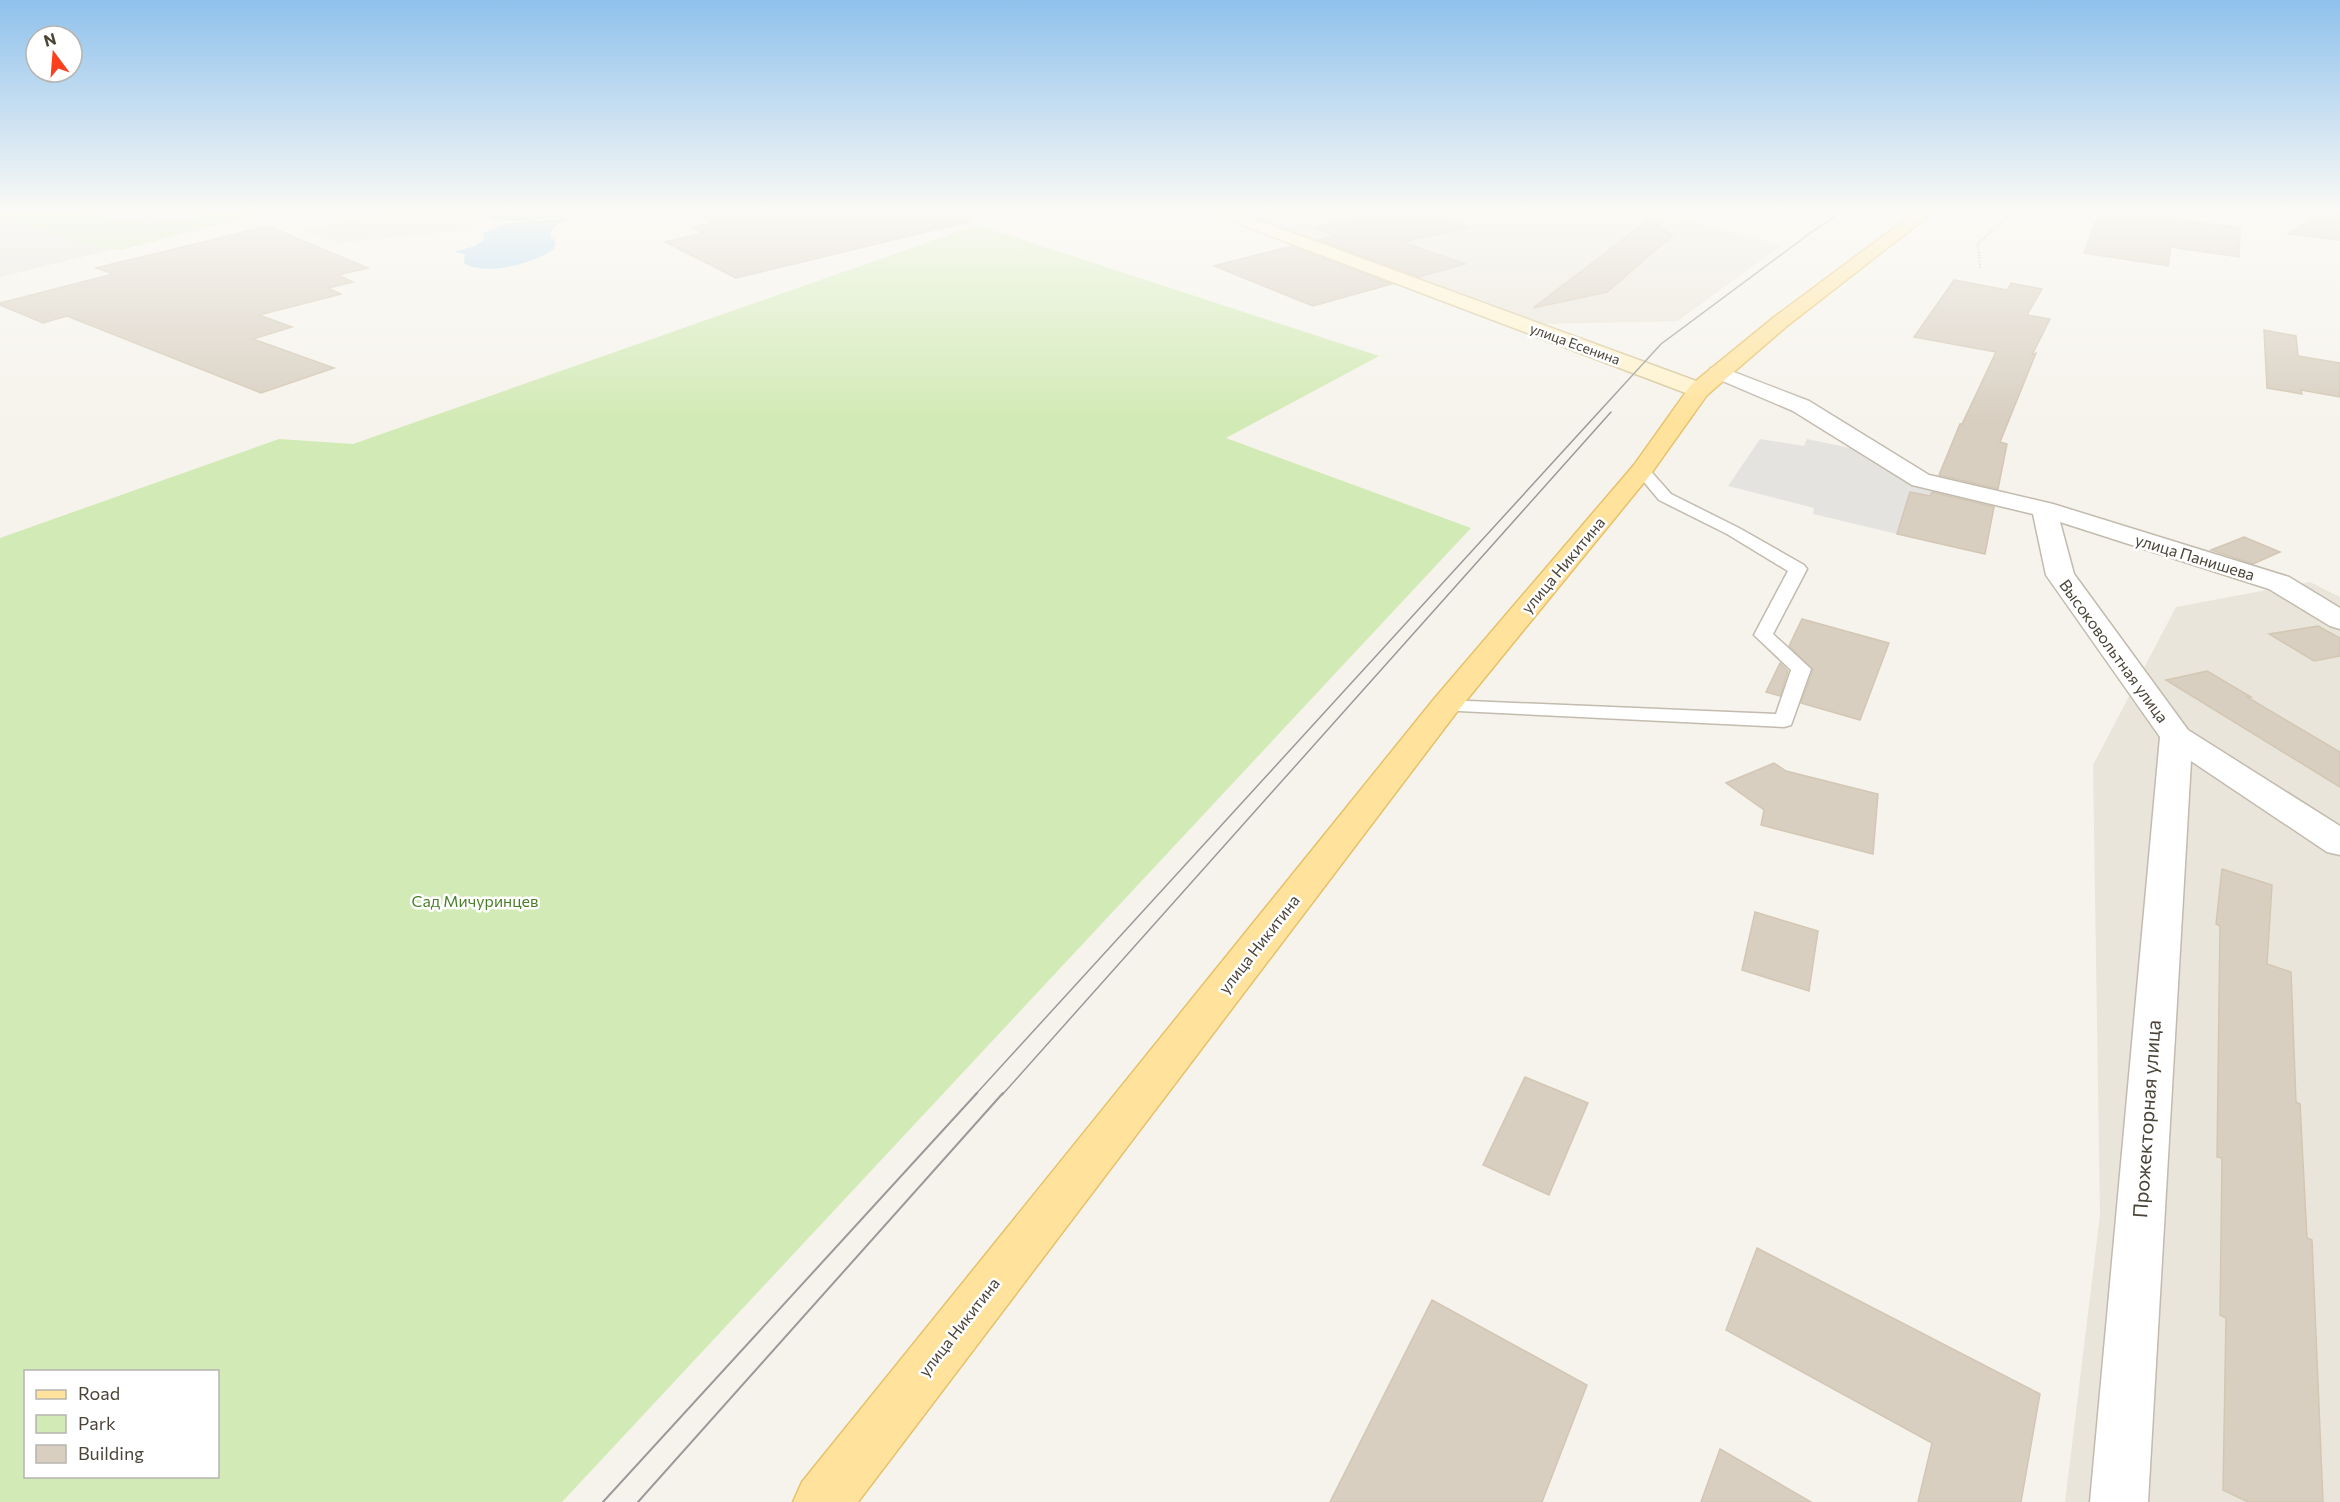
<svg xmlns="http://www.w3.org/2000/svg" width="2340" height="1502" font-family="Commissioner,sans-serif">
<rect width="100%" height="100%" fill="#f6f3ec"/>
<path fill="#eae5da" d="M391,210H498L466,230L338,243L302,231Z
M1234,210H1655L1780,246L1678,321L1543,324Z
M2310,582L2340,597V1502H2065L2100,1215L2093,765L2176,607Z"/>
<path fill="#e6e2dd" d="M0,210L143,242L0,277Z"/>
<path fill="#f6e3e0" d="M36,210H254L143,242Z"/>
<path fill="#d2eab5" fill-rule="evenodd" d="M0,210H77L145,224L195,220L196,210H272L121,250L87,245L0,215Z
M977,225L1379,356L1226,438L1471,528L562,1502H0V538L279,439L353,444ZM26,1372H218V1476H26Z"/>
<path fill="#e5e3e0" d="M1760,439L1804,446L1807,439L1903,459L1898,470L1998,492L1994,510L1910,492L1897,534L1813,514L1814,508L1728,486Z"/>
<path fill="#a9d4f2" d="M501,210H599C582,216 505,225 489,219Z
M572,218C562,222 554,224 550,235L556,243L554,249C535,263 485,277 464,263L465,254L454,252L475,246L484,239L483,233L509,223Z"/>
<path fill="#d8cfc1" stroke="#d3c7b4" stroke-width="1.5" d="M686,210H969L971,221L736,278L665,242L704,233L691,228L713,222Z
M1403,210H1422L1469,227L1402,242L1465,264L1419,277L1318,240L1335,236L1315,228Z
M2100,210H2178L2176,219L2240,228L2239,257L2171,247L2168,266L2084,253Z
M2323,210H2340V240L2288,234Z
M1650,219L1673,235L1607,292L1533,308Z
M268,226L368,268L338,275L353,282L328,288L341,294L259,315L292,327L253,339L334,368L261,393L67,316L43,323L0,305V303L113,274L96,268Z
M1292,246L1392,284L1313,306L1214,266Z
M1954,280L2007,290L2011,283L2042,289L2027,315L2050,319L2032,355L2036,353L2000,442L2007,444L1998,489L1939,475L1960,424H1962L1996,352L1914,337Z
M2264,330L2296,336L2298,356L2340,363V397L2301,390L2302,394L2267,388Z
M1910,492L1930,496L1932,492L1994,507L1985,554L1897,534Z
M2244,537L2280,552L2253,564L2211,550Z
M1802,619L1889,643L1860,720L1801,703L1813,670L1789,646Z
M2318,626L2340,638V656L2314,661L2269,634Z
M1780,663L1788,671L1780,696L1766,692Z
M2207,671L2251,697H2247L2340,752V787L2166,680Z
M1774,763L1786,771L1878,794L1873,854L1761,825L1764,810L1726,783Z
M2222,869L2272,885L2267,964L2291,972L2296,1102L2300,1104L2307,1238L2312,1240L2323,1502H2248L2223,1490L2226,1318L2220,1315L2222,1158L2217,1157L2220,926L2216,924Z
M1755,912L1818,931L1809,991L1742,970Z
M1525,1077L1588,1103L1549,1195L1483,1165Z
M1757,1248L2040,1394L2021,1502H1918L1932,1443L1726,1330Z
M1432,1300L1587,1385L1542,1502H1330Z
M1720,1449L1811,1502H1701Z"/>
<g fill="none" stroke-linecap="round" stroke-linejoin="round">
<defs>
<path id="lane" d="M1642,465L1647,467L1671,494L1739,528L1804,565L1807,569L1773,634L1811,669L1791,725L1784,727L1438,710L1435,706L1438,702L1445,700L1776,714L1791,670L1754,635L1788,571L1727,534L1659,500L1634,470Z"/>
<path id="street" d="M1718,366L1809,401L1929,475L2053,504L2289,577L2340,608V629L2330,626L2269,589L2060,522L2074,574L2188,730L2340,826V855L2327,852L2191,761L2148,1502H2090L2160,737L2046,575L2033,514L1912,485L1793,411L1711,376L1708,372L1711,368Z"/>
<path id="secondary" d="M1207,210H1230L1707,385L1710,390L1707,395L1699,396L1691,395L1210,213Z"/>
<path id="primary" d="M1918,210H1936L1787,326L1707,395L1650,475L1456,713L858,1502H793L802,1482L1434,699L1634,465L1691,385L1773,318Z"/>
</defs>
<use href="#lane" stroke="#c2bbae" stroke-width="3"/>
<use href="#street" stroke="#c2bbae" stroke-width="3"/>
<use href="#secondary" stroke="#d6c79b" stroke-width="3"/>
<use href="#primary" stroke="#e6c16a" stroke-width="3"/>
<path stroke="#c4b79f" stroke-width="2" stroke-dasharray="1.5 1.5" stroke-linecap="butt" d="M1980,268L1978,243L2016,210"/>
<use href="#lane" fill="#fff" fill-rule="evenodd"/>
<use href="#street" fill="#fff" fill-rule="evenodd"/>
<use href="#secondary" fill="#fff3cd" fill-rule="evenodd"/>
<use href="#primary" fill="#ffe39c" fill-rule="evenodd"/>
<path stroke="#9a9a9a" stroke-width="1.5" d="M975,1095L1661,344L1813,231L1845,210
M1002,1095L1611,412"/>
<path stroke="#9a9a9a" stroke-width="2" d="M603,1502L977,1093
M638,1502L1003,1093"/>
</g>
<linearGradient id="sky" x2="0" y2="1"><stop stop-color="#8fc1ec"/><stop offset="0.5" stop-color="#fbfaf6"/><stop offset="1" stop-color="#fbfaf6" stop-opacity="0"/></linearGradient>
<rect width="2340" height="421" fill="url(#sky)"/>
<g text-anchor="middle" stroke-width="5" stroke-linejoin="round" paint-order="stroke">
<g font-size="14" fill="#4b4439" stroke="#fff">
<text transform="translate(1575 344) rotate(20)" y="5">улица Есенина</text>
</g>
<g font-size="16" fill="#4b4439" stroke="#fff">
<text transform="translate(2195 557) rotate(17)" y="6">улица Панишева</text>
<text transform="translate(1563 565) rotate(-50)" y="6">улица Никитина</text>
<text transform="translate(2114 651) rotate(54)" y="6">Высоковольтная улица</text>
<text transform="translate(1259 944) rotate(-52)" y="6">улица Никитина</text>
<text transform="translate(959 1327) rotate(-52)" y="6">улица Никитина</text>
</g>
<g font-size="16" fill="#4a7f2a" stroke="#fff">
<text x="475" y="907">Сад Мичуринцев</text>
</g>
<g font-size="20" fill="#4b4439" stroke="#fff">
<text transform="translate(2147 1119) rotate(-86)" y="7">Прожекторная улица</text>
</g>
</g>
<rect x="24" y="1370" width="195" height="108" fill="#ffffff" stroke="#b7b4b0" stroke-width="1.5"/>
<rect x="36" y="1390" width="30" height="9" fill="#ffe39c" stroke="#b7b4b0" stroke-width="1.5"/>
<text x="78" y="1400" font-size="18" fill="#4b4439">Road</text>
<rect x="36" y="1415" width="30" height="18" fill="#d2eab5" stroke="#b7b4b0" stroke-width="1.5"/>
<text x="78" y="1430" font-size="18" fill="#4b4439">Park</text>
<rect x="36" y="1445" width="30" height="18" fill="#d8cfc1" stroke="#b7b4b0" stroke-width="1.5"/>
<text x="78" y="1460" font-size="18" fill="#4b4439">Building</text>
<g transform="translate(54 54) rotate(344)"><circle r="28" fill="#ffffff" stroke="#b7b4b0" stroke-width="1.5"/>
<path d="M0-4.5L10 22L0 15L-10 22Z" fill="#fc3f1d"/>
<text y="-9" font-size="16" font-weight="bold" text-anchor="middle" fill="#4b4439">N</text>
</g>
</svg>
